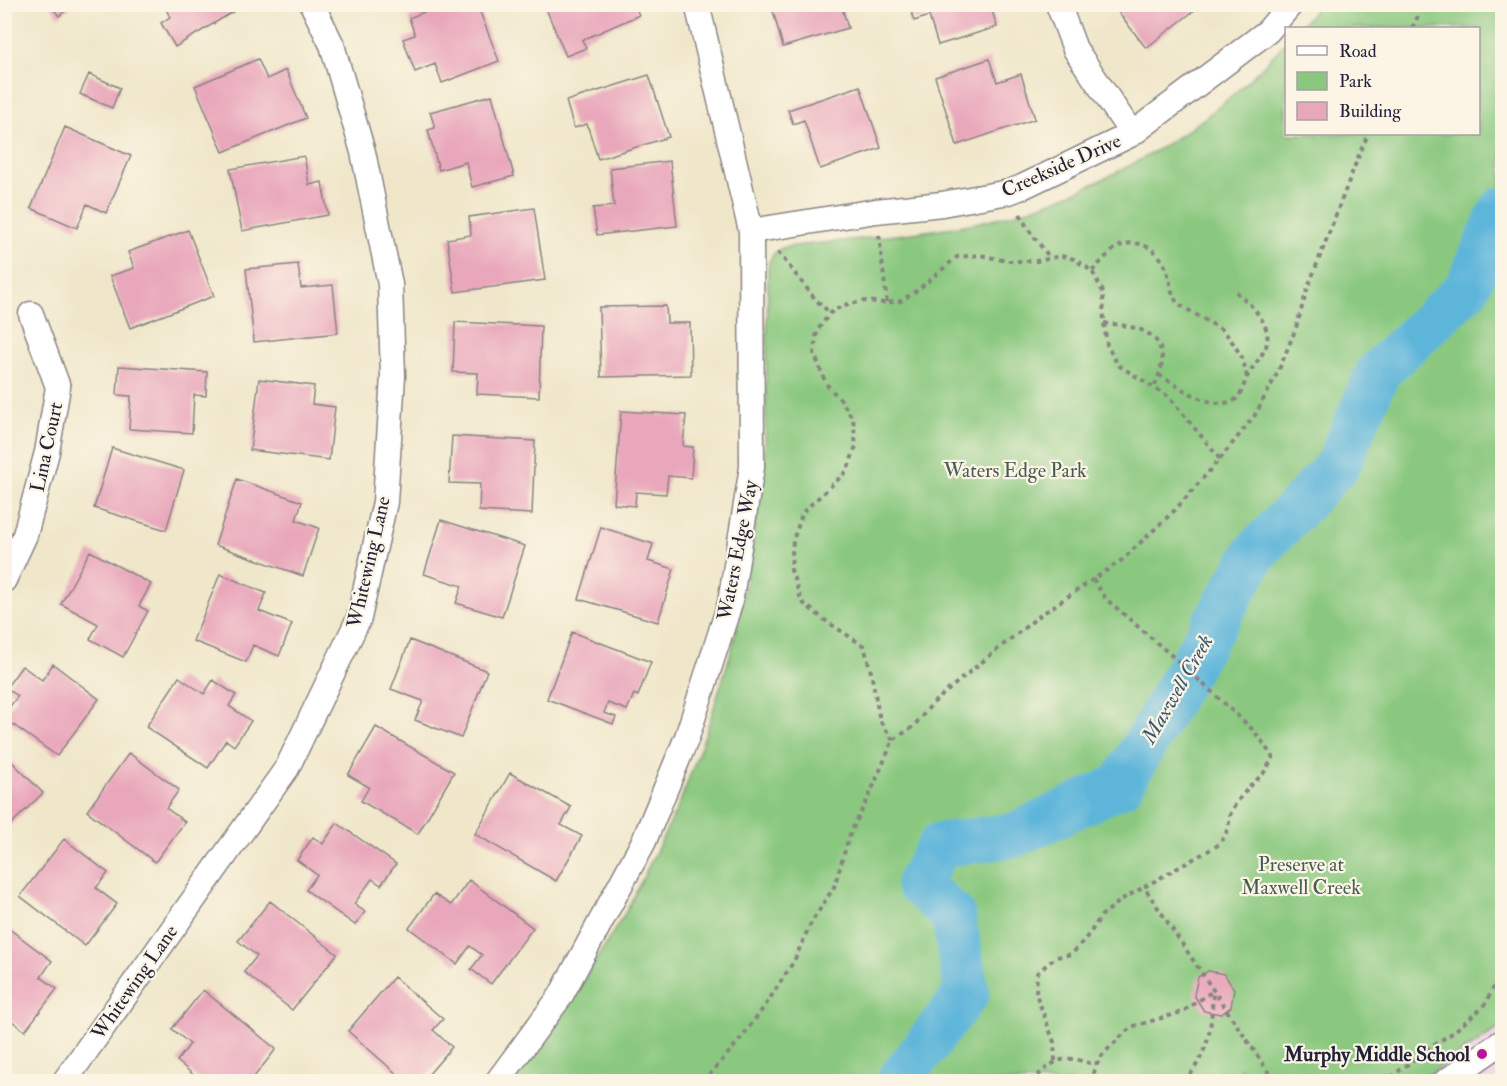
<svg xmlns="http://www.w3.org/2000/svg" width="1507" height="1086" font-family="'IM FELL Double Pica',serif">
<rect width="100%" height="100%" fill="#fcf5e5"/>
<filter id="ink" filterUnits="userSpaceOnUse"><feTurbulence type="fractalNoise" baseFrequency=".0167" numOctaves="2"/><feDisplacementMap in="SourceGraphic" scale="12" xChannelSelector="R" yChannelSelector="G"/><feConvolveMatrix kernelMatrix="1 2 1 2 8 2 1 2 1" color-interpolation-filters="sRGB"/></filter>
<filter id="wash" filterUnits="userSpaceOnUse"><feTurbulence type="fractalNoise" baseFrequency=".008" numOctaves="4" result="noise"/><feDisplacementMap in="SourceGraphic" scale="24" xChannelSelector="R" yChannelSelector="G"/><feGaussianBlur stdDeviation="1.35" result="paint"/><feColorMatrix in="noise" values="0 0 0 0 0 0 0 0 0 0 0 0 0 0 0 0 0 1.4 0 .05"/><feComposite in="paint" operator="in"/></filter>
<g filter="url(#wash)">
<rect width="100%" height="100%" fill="#f0e7cb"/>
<path fill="#efd0e5" d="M1502,1026V1081H1419Z"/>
<path fill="#8ac87f" stroke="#56755d" stroke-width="1.5" d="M1320,5H1502V1026L1419,1081H1251L1240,1068L1231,1082H512L570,1002L627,910L679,805L707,730L732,649L751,553L765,456L768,270C768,258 775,250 786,247C852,239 920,235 985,221C1071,202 1169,152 1235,93C1253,77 1270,59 1286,42V134H1478V28H1298Z"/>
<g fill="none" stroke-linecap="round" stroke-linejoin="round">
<path stroke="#5db5da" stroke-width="45" d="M898,1082L967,993L953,915L918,884L940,845L1015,835L1121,785L1256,552L1338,465L1378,372L1467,288L1502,209"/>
</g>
<g id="blocks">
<path fill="#e9a7bb" d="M163,4H246L175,47L161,23L170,17Z
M444,4H477L499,61L442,83L435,64L415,72L403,39L415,35L409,18Z
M544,4H634L639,15L582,40L586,48L566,56Z
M771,4H841L848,28L783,47Z
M909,4H990L997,27L938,45L929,16L914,21Z
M1112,4H1190L1195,10L1146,48Z
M50,5H73L59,16Z
M258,59L267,79L286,70L306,118L223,152L195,86Z
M989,59L997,82L1021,74L1035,119L957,145L935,77Z
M89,74L120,88L112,108L80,94Z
M649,75L669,137L598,159L587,124L574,128L566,101Z
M860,86L881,148L820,169L804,120L793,124L788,110Z
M492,95L514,176L472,187L466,162L439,170L428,130L435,128L430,112Z
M65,127L131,156L106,213L87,204L77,228L31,208Z
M304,156L309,185L322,182L328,215L242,231L230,169Z
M670,161L677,226L597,235L593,208L614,206L610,168Z
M534,208L545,280L455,292L447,239L471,235L469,217Z
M188,230L214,296L130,328L110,276L134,268L128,252Z
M298,264L301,288L333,285L338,333L254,342L246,269Z
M666,306L667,323H690L691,375L601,377L599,307Z
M455,322L541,326L539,397L477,394L478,373L453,372Z
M119,366L207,372L206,396L194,395L192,433L129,429L131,396L117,395Z
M259,379L314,386L312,404L335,407L329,460L250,450Z
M621,411L686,415L683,446L693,447L691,478L668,476L666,494L636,492L635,506L614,504Z
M452,436L535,441L532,514L479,511L480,484L449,483Z
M112,448L184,470L166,530L94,508Z
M237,479L302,502L296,520L319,528L303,576L215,545Z
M441,520L525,546L502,617L456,603L462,586L424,574Z
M601,527L653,544L648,561L674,569L658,622L579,599Z
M90,551L151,584L139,606L148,611L123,657L90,639L98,624L61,604Z
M220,574L266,593L259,611L292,624L279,656L253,645L246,662L193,641Z
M572,632L651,662L638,696L634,694L627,710L608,703L604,713L616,717L613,724L547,699Z
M410,640L487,671L461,738L415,720L423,701L391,689Z
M53,664L99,699L57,756L4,718V714L18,696L6,688L22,666L42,680Z
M179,677L204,694L213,680L236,695L229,706L251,721L234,746L226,740L208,768L146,727Z
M376,727L454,772L418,834L361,801L369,787L348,775Z
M129,753L179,790L166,808L185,822L155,862L87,811Z
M4,754L43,793L4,831Z
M510,773L571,807L561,825L582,836L556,881L475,834Z
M337,823L396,864L381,885L372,879L354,904L365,912L355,925L306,890L317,875L297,860L313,837L323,844Z
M64,839L108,873L96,888L117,904L85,946L20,896Z
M469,880L533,928L491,984L471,969L482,955L470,946L457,964L409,928L434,894L451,905Z
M270,901L337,954L292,1010L244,972L257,956L238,941Z
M4,925L52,961L41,977L57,989L25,1031L4,1015Z
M1208,971L1224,974L1234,989L1231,1007L1221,1014L1204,1011L1194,995L1198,977Z
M394,977L443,1019L433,1030L452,1047L422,1082H406L348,1031Z
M203,990L276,1049L250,1082H202L177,1061L190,1044L172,1029Z"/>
</g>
</g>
<g filter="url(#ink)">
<use href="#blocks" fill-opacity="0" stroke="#898483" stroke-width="1.5"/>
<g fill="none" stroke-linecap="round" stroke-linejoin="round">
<defs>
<path id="minor" d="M1058,4L1075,49L1132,134
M751,231L876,211L942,204L1009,192L1022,187L1132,134L1268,31L1291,4
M4,580L25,535L47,452L58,387L31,314
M64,1082L287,768L359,618L385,502L393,376L390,284L363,152L332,45L312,4
M497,1082L560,997L644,841L687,737L730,603L752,467L751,231L697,4
M1445,1082L1502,1042"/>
</defs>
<use href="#minor" stroke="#898483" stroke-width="27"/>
<path stroke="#898483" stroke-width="4" stroke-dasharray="4.5 4.5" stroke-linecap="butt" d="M1412,28L1424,4
M1020,214L1028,229L1050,258
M879,235L887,303
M778,252L816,300L830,313
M1092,271C1099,265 1108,253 1116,248C1134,237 1155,246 1164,264C1171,277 1169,292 1178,304L1224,331L1233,343L1243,359L1247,378
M1104,323C1129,326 1162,328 1162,360C1162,369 1157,380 1154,388
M1159,375C1178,386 1207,408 1230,402C1241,400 1243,386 1247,377C1252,367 1260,359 1265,349C1275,327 1252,305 1236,292
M1093,579L1105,598L1186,668L1252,729L1262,741L1273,758L1263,774L1249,787L1236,803L1230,815L1228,829L1220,844L1144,887L1275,1082
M893,740L880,721L871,672L864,646L826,621L802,602L791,570L793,540L803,512L847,471L856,446L853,419L841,400L826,384L814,353L817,331L830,313L836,309L848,304L866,301L885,303L901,301L920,288L957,257L980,255L1007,261H1037L1061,256L1074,259L1092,271L1103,292L1104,323L1107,345L1118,365L1169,397L1220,459
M1055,1061L1054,1042L1036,994L1037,973L1056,957L1072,954L1090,933L1101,916L1124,898L1144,887
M1190,1075C1211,1045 1211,1027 1213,992
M703,1082L739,1041L767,1003L794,961L810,925L834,887L850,834L870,794L893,740L913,727L932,704L967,674L1039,616L1122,560L1175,510L1220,459L1255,415L1278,372L1296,328L1307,290L1357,160L1368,134
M1031,1082C1043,1071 1055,1057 1073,1059C1083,1060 1086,1064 1097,1063
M1090,1082L1098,1062L1103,1054L1131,1027L1182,1012L1213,991
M1383,1082L1390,1078L1433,1045L1451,1034L1483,1007L1502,973"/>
<use href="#minor" stroke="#fff" stroke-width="24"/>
</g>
</g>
<circle fill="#b5179e" stroke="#fcf5e5" stroke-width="2" cx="1482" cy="1054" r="6"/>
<g text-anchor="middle" stroke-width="4.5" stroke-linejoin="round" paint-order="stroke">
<g font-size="20" fill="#22223b" stroke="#fcf5e5">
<text transform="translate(1061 165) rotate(-24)" y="7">Creekside Drive</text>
<text transform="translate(46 447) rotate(-78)" y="7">Lina Court</text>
<text transform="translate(737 550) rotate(-79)" y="7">Waters Edge Way</text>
<text transform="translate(368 562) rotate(-77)" y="7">Whitewing Lane</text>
<text transform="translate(134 982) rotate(-55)" y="7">Whitewing Lane</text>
</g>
<g font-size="20" fill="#465c53" stroke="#fcf5e5">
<text x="1015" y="477">Waters Edge Park</text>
<text x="1301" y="871">Preserve at<tspan x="1301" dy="23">Maxwell Creek</tspan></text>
</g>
<g font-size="20" font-weight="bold" fill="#22223b" stroke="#fcf5e5" text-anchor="end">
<text x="1470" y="1061">Murphy Middle School</text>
</g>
<g font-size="21" font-style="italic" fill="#375573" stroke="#fcf5e5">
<text transform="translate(1177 689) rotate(-60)" y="7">Maxwell Creek</text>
</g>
</g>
<rect width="1507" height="1086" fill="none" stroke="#fcf5e5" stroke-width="24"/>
<rect x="1285" y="27" width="195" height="108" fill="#fcf5e5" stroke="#a5a1a1" stroke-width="1.5"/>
<rect x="1297" y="46" width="30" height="9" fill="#ffffff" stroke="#a5a1a1" stroke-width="1.5"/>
<text x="1339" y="57" font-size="18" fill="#22223b">Road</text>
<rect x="1297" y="72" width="30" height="18" fill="#8ac87f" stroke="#a5a1a1" stroke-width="1.5"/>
<text x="1339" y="87" font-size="18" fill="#22223b">Park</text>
<rect x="1297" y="102" width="30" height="18" fill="#e9a7bb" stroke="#a5a1a1" stroke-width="1.5"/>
<text x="1339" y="117" font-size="18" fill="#22223b">Building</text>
</svg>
